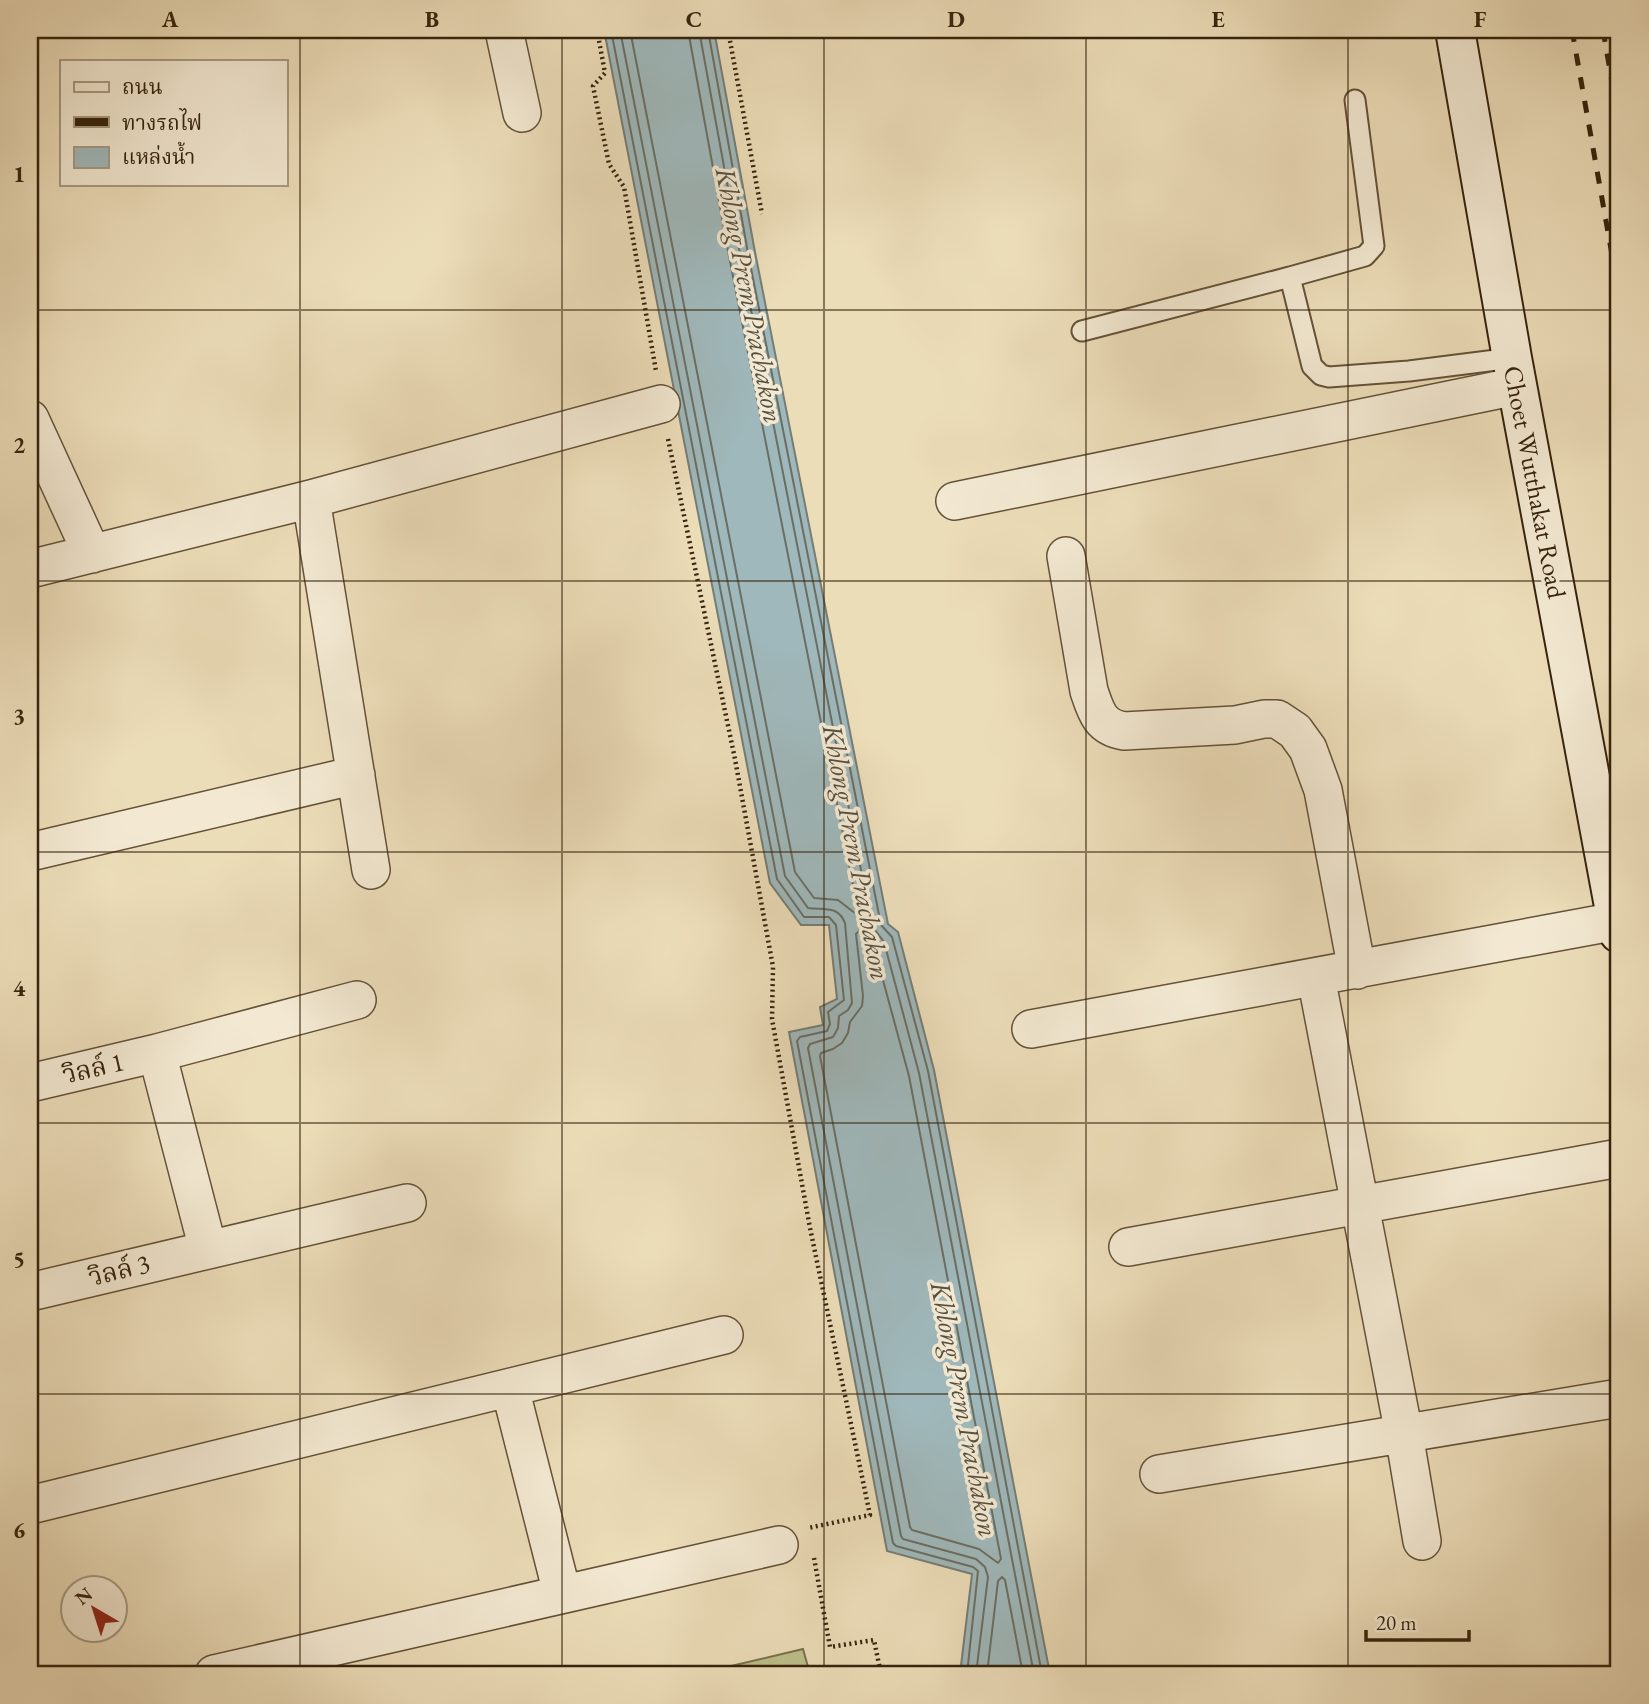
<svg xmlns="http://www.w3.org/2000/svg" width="1649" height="1704" font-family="'EB Garamond','Noto Serif Thai',serif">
<rect width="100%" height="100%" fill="#ecddb9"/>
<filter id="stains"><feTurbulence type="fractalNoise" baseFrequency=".00286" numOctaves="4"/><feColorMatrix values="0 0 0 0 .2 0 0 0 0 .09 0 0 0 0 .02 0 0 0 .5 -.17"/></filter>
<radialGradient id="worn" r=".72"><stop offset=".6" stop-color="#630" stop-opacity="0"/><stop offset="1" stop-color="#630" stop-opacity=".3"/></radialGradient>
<path fill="#bdbf8b" stroke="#7a724c" stroke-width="2" d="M803,1649L810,1674H697Z"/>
<path fill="#9fb8bb" stroke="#757d75" stroke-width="2" d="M604,30H714L755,252L888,924L898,932L934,1070L1050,1674H960L972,1574L887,1551L789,1032L823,1025L820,1007L837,999L829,925H801L770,883Z"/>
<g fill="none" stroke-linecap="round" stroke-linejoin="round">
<path stroke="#6a6e64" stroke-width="2" d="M611,30L777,879L804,917H829L836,925L844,1000L828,1012L830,1024L827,1031L800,1037L797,1041L893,1543L896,1546L973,1567L978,1571L967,1674
M620,30L785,876L808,908C824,910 838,905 845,923L852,1003L848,1010L839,1016L838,1028L833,1037L810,1044L808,1048L901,1536L903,1539L976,1559L985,1567L988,1577L976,1674
M630,30L795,872L814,898L838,900L856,914L858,910L729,256L688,30
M699,30L740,254L872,926L884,942L919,1073L1034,1674
M708,30L748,253L881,925L892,937L928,1071L1042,1674
M860,930L874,947L909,1076L1001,1559L998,1563L979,1549L912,1530L910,1527L820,1056L821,1053L833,1049L842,1043L848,1033L850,1022L862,1006L863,996L856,934Z
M987,1674L998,1581L1002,1577L1005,1580L1023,1674"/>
<defs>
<path id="lane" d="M1290,277L1365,256L1374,246L1355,100
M1082,331L1290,277L1312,366L1321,375L1329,377L1409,371L1512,358"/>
<path id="street" d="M504,30L522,113
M30,419L92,554
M311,499L371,870
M955,501L1517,386
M1066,556L1089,691C1096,712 1100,727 1124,731L1235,725L1264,719H1277L1295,731L1308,749L1323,790L1357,970
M30,569L311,499L661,404
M30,852L356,775
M1316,977L1404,1434L1422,1541
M1031,1029L1617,921
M157,1053L208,1249
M30,1083L157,1053L357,1000
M1128,1247L1619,1158
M30,1292L407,1203
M510,1388L562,1593
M1159,1474L1619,1398
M30,1505L724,1335
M214,1674L779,1545"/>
<path id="secondary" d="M1455,30L1512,358L1619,933"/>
</defs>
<use href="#lane" stroke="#645237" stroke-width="23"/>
<use href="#street" stroke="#645237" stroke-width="40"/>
<use href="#secondary" stroke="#36240c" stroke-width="42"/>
<path stroke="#36240c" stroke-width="4.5" stroke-dasharray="2 3.5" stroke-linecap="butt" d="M597,30L605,73L593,86L609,164L624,187L656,371
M728,30L762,214
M668,439L735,759L773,967L772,1019L810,1228L870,1515L808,1528
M814,1558L830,1647L874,1640L881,1674"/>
<use href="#lane" stroke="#f3e9d2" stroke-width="19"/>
<use href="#street" stroke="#f3e9d2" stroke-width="37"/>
<use href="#secondary" stroke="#f3e9d2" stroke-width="38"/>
<path stroke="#36240c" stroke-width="5" stroke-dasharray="12 12" stroke-linecap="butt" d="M1572,30L1619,294
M1603,30L1619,123"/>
</g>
<path fill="none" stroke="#36240c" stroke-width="2" stroke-opacity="0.55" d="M300,30V1674M562,30V1674M824,30V1674M1086,30V1674M1348,30V1674M30,310H1619M30,581H1619M30,852H1619M30,1123H1619M30,1394H1619"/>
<g text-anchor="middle" stroke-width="7" stroke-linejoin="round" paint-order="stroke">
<g font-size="26" fill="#36240c" stroke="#f3e9d2">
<text transform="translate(1535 482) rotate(79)" y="9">Choet Wutthakat Road</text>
<text transform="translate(93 1068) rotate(-13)" y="9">วิลล์ 1</text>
<text transform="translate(119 1270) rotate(-14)" y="9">วิลล์ 3</text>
</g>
<g font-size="28" font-style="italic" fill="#565041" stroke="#f3e9d2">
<text transform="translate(750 295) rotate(79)" y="10">Khlong Prem Prachakon</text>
<text transform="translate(857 852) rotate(79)" y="10">Khlong Prem Prachakon</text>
<text transform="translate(965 1409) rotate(79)" y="10">Khlong Prem Prachakon</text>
</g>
</g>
<rect width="1649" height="1704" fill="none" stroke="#ecddb9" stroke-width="77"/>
<rect x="60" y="60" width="228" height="126" fill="#f3e9d2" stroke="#a79a83" stroke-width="2"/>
<rect x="74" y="82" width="35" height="10" fill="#f3e9d2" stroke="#a79a83" stroke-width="2"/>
<text x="122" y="94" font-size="21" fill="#36240c">ถนน</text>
<rect x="74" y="117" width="35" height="10" fill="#36240c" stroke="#a79a83" stroke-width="2"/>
<text x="122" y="130" font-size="21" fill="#36240c">ทางรถไฟ</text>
<rect x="74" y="147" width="35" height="21" fill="#9fb8bb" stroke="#a79a83" stroke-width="2"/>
<text x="122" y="164" font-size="21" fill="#36240c">แหล่งน้ำ</text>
<g transform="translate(94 1609) rotate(321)"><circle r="33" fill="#f3e9d2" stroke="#a79a83" stroke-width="2"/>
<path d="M0-5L12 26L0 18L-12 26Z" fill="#8f2418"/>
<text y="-10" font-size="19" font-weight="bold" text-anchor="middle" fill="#36240c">N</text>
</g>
<path d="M1366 1630v10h103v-10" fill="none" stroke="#36240c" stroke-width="3.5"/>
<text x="1376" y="1630" font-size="21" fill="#36240c" stroke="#f3e9d2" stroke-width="5" paint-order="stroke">20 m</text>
<rect x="38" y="38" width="1572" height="1628" fill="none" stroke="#36240c" stroke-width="2.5"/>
<g font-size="23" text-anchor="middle" font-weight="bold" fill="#36240c">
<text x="170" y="27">A</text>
<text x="432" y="27">B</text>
<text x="694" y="27">C</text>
<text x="956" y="27">D</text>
<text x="1218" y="27">E</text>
<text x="1480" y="27">F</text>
<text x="19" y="182">1</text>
<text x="19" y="453">2</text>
<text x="19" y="724">3</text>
<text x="19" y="996">4</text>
<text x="19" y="1267">5</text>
<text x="19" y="1538">6</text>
</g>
<rect width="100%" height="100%" filter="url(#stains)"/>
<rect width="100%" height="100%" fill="url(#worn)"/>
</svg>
